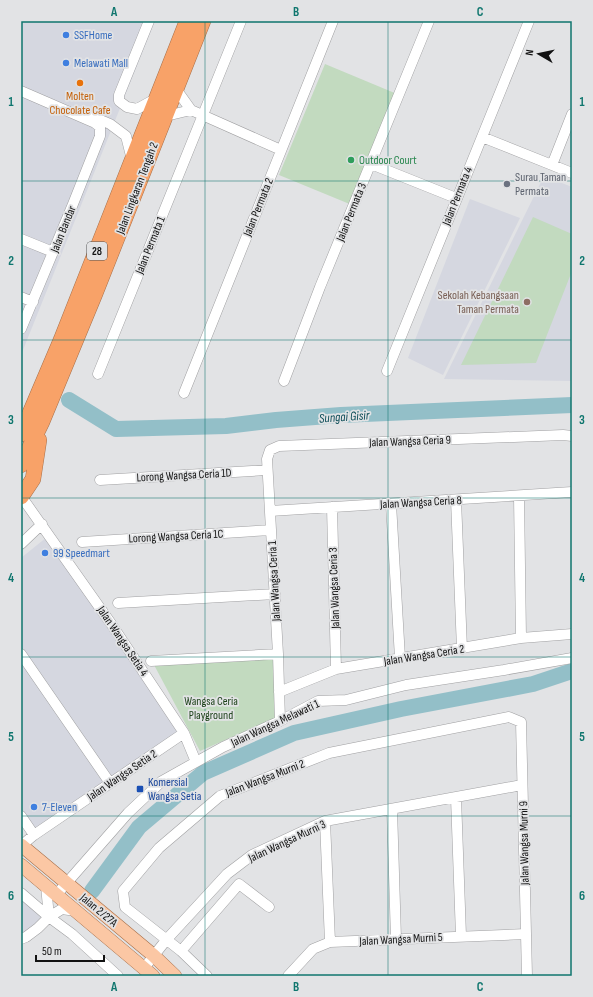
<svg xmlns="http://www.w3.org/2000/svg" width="593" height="997" font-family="'Sofia Sans Condensed',sans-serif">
<rect width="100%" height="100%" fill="#e2e3e5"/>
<path fill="#d5d7e0" d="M21,21H155L21,355Z
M544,176L572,187V381L444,379Z
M470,199L520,218L443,375L408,358Z
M47,537L179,731L35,831L21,811V558Z
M21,898L43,917L35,927L21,936Z"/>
<path fill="#c2dabf" d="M325,64L397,94L352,205L279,175Z
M533,217L572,234V271L536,363L461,365Z
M276,655L280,716L200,751L153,663Z"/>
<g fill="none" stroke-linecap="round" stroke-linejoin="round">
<path stroke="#93bfc8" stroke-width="16" d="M69,400L116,429L226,426L276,420L341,415L572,405
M92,891L139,827L203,773L294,733L401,709L533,684L572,671"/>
<defs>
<path id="minor" d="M149,21L119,95V101L127,107L137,109L157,98
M176,89L191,110
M21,91L95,123L100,127V136L73,204L21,329
M191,110L281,150
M91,116L110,124L126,136L132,160
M166,116L191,110
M482,137L572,173
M371,164L456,198
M552,165L572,114
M21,239L53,252
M21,297L33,302
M387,371L529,21
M98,374L241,21
M284,381L320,287L429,21
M184,393L333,21
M100,480L267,470
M21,496L112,625L184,733L196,762
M519,496L521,638
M456,500L462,649
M391,504L400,658
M332,507L336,669
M270,511L572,492
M82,542L271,530
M21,544L42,524
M118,603L275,594
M21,654L110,783
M151,661L278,654
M279,692L336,669L521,638L572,634
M280,721L278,654L267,459L270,450L279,446L563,435L572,436
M456,798L461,936
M392,809L396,939
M21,816L34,835
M325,821L330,942
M22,845L34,835L184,733
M46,886L49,917
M21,893L49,917L72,934L118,976
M57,894L128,813L162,781L223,747L280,721L318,701L346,700L406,685L504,670L572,658
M21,939L26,937L38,928L49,917L62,909L76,911
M181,951L239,884L269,907
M144,968L167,939L227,874L252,855L325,821L522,785
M207,976L181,951L125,907L123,891L159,848L220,796L329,753L509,717L521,722L527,976
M288,976L313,949L330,942L526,934"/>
<path id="major" d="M21,845L153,955L175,976
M21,865L153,976"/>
<path id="highway" d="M21,434L61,340L187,21
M21,465L42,422L95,294L203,21
M21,497L33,479L39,440"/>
</defs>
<use href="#minor" stroke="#a0a0a2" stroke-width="11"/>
<use href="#major" stroke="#a8704a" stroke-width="14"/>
<use href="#highway" stroke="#a8704a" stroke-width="16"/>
<use href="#minor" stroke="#fff" stroke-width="10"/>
<use href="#major" stroke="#fbc7a4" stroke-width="13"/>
<use href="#highway" stroke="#f8a268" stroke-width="15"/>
</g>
<path fill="none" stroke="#0f766e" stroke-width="1" stroke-opacity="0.55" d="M205,21V976M388,21V976M21,181H572M21,340H572M21,498H572M21,657H572M21,816H572"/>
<g fill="#3f7fe0" stroke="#e2e3e5" stroke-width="1.5">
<circle cx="66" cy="35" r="4"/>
<circle cx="66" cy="63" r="4"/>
<circle cx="45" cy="553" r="4"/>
<circle cx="34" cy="807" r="4"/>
</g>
<circle fill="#e8710a" stroke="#e2e3e5" stroke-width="1.5" cx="80" cy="83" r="4"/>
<circle fill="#2e9e5b" stroke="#e2e3e5" stroke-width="1.5" cx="351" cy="160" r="4"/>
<circle fill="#6b7280" stroke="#e2e3e5" stroke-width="1.5" cx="507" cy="184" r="4"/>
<circle fill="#8d6e63" stroke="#e2e3e5" stroke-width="1.5" cx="527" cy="302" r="4"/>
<rect fill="#1a4fb4" stroke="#e2e3e5" stroke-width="1.5" x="136" y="785" width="8" height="8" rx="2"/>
<g text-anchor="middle" stroke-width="3.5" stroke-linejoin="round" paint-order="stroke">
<rect fill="#e2e3e5" stroke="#505151" stroke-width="1" x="87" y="242" width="20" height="18" rx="3"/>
<g font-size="11" font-weight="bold" fill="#121212">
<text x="97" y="255">28</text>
</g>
<g font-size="12" fill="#366cbe" stroke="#e2e3e5" text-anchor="start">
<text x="74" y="39">SSFHome</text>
<text x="74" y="67">Melawati Mall</text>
<text x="53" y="557">99 Speedmart</text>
<text x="42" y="811">7-Eleven</text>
</g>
<g font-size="12" fill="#c56008" stroke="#e2e3e5">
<text x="80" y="100">Molten<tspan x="80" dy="14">Chocolate Cafe</tspan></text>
</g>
<g font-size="12" fill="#27864d" stroke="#e2e3e5" text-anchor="start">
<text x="359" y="164">Outdoor Court</text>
</g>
<g font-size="12" fill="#5b616d" stroke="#e2e3e5" text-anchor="start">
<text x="515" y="181">Surau Taman<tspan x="515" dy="14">Permata</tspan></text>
</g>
<g font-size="12" fill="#121212" stroke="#e2e3e5">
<text transform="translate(137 188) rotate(-69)" y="4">Jalan Lingkaran Tengah 2</text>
<text transform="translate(457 196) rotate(-68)" y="4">Jalan Permata 4</text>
<text transform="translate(258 207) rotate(-68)" y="4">Jalan Permata 2</text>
<text transform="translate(351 212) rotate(-68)" y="4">Jalan Permata 3</text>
<text transform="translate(63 229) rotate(-68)" y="4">Jalan Bandar</text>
<text transform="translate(150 245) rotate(-68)" y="4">Jalan Permata 1</text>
<text transform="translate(410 441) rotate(-2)" y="4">Jalan Wangsa Ceria 9</text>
<text transform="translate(184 475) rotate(-3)" y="4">Lorong Wangsa Ceria 1D</text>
<text transform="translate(421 502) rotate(-3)" y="4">Jalan Wangsa Ceria 8</text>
<text transform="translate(176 536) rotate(-3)" y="4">Lorong Wangsa Ceria 1C</text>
<text transform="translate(274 581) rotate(-93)" y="4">Jalan Wangsa Ceria 1</text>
<text transform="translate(334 588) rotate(-92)" y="4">Jalan Wangsa Ceria 3</text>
<text transform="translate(123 641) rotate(56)" y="4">Jalan Wangsa Setia 4</text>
<text transform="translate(424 655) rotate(-9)" y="4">Jalan Wangsa Ceria 2</text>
<text transform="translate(275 723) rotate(-25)" y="4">Jalan Wangsa Melawati 1</text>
<text transform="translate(122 775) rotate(-34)" y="4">Jalan Wangsa Setia 2</text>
<text transform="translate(265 778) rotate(-21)" y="4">Jalan Wangsa Murni 2</text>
<text transform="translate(287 841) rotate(-25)" y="4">Jalan Wangsa Murni 3</text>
<text transform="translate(524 843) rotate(-91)" y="4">Jalan Wangsa Murni 9</text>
<text transform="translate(99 910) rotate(40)" y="4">Jalan 2/27A</text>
<text transform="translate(401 939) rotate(-3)" y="4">Jalan Wangsa Murni 5</text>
</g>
<g font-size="12" fill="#785e54" stroke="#e2e3e5" text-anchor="end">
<text x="519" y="299">Sekolah Kebangsaan<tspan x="519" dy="14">Taman Permata</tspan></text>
</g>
<g font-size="12" fill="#1d421a" stroke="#e2e3e5">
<text x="211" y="705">Wangsa Ceria<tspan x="211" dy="14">Playground</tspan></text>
</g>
<g font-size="12" fill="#164399" stroke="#e2e3e5" text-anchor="start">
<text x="148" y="786">Komersial<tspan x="148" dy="14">Wangsa Setia</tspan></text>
</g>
<g font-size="13" font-style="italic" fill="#0c4c57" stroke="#e2e3e5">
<text transform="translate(344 416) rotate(-4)" y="5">Sungai Gisir</text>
</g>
</g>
<rect width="593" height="997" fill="none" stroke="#e2e3e5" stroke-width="44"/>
<g transform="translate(539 54) rotate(279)" stroke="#e2e3e5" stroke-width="3" paint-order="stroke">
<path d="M0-3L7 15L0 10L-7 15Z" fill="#121212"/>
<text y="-6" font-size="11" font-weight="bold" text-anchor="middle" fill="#121212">N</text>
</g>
<path d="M36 955v6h68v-6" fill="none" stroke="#121212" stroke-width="2"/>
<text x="42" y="955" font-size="12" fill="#121212" stroke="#e2e3e5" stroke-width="3" paint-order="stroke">50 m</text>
<rect x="22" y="22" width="549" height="953" fill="none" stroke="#0f766e" stroke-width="1.5"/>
<g font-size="13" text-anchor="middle" font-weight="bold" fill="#0f766e">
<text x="114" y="16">A</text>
<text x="296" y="16">B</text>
<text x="480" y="16">C</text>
<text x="11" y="106">1</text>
<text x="582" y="106">1</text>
<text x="11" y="265">2</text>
<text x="582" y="265">2</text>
<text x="11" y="424">3</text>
<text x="582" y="424">3</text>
<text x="11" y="582">4</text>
<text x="582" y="582">4</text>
<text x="11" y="741">5</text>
<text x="582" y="741">5</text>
<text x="11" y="900">6</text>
<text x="582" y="900">6</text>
<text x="114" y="991">A</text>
<text x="296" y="991">B</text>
<text x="480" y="991">C</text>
</g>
</svg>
